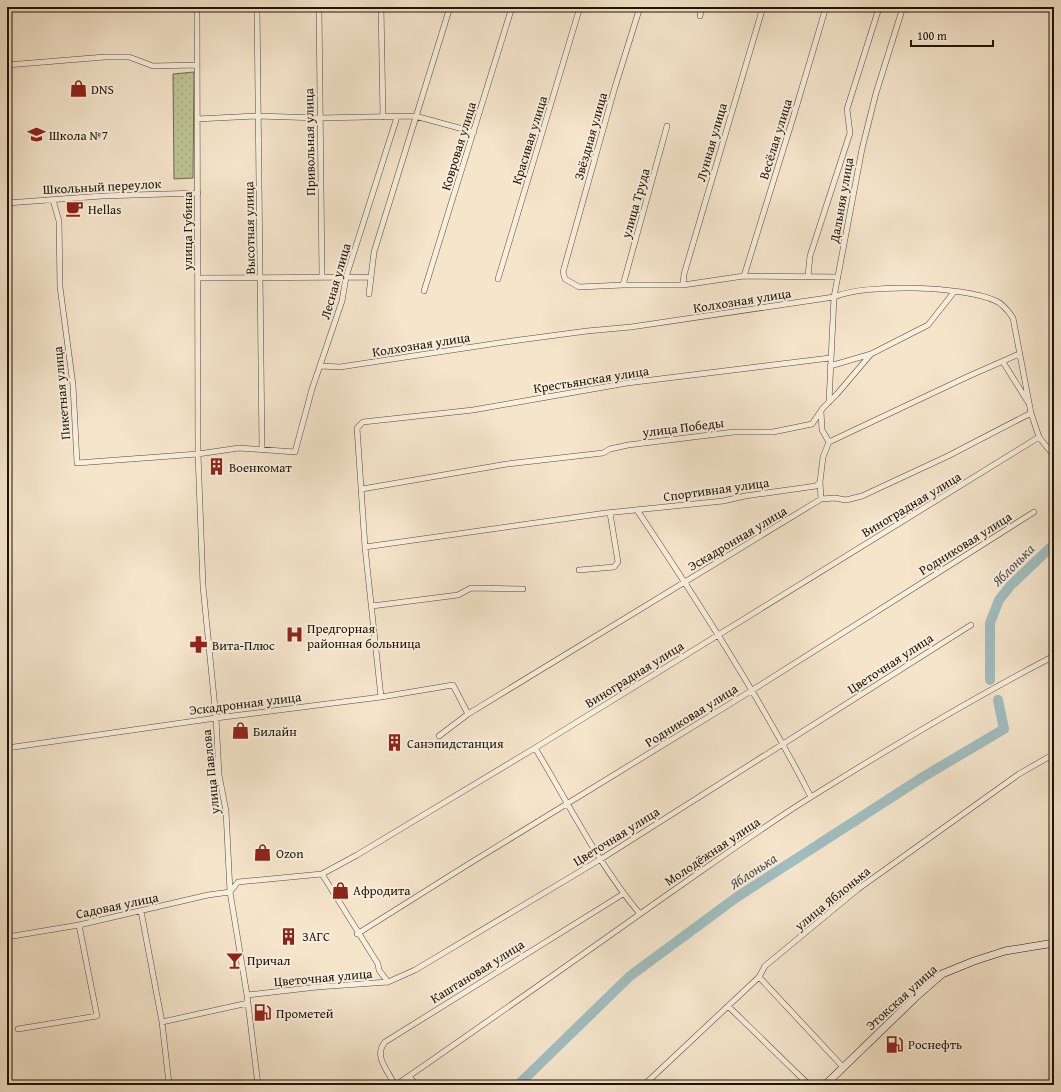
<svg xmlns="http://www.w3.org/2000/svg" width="1061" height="1092" font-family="'Gentium Book Plus',serif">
<defs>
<pattern id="grass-dots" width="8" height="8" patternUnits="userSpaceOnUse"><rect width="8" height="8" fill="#bdc497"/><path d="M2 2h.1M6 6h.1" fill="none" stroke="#a2a881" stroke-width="1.8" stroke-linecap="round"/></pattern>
</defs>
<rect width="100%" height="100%" fill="#f5e5cb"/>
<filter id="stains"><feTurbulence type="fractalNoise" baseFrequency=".005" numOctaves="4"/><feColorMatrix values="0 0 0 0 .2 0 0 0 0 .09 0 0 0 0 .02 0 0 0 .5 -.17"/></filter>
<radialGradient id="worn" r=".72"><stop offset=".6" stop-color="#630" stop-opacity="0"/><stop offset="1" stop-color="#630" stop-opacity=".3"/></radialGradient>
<path fill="url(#grass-dots)" stroke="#6e6c50" d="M194,72L193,178L174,179L173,74Z"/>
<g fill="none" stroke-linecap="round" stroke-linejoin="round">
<path stroke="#a0bdc0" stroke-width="10" d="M990,680V623L999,600L1011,585L1054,544
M518,1085L630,976L737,897L923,777L1004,729L998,700"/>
<defs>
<path id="street" d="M197,7L198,454L203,586L216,718L219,775L226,811L230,892L247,995L258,1085
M257,7L262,449
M319,7L322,277
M381,7L383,117
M640,7L615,87L563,272L565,279L579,287L623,285H683L744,276L838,277
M700,16L702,7
M7,65L105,57H129L153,66L196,65
M197,119L258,116L319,118L415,116L474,132
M53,200L59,221L60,287L73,385L77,463L198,454L239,448L295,452L312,389L342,301L346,277L397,117
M7,203L102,196L198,193
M744,276L796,108L826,7
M808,276L810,256L850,133L847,109L878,11
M198,278L370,277
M498,279L580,7
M623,285L667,126
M683,285L684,274L763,7
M424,291L512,7
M369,294L374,252L450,7
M1003,362L1028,402
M321,366L340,367L512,341L587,331L631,327L834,297C867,283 963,286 996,301C1003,304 1009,312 1013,318L1031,413L1039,437L1054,456
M830,366L871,354
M829,402L834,297L862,149L876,93L903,7
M821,411L822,430L829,442
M820,482L821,499
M362,489L507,464L603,453L610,449L628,445L734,432H773L812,424L823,408L837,394L871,354L928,325L954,292
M637,510C699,603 760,698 811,797
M365,547L606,513L723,501L745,496L816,486L820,482L823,457L829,442L969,376L1019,354
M579,570L614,567L618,562L610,513
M372,606L458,595L471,588L523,589
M381,697L365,547L357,428L363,422L473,410L627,383L830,358
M439,736L468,714
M7,748L216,718L381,697L453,685L468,714L821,499L835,498L846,500L862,496L948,456L1031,413
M535,748C569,804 598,864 640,914
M322,874L378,964L379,970L388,982
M141,911L162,1022L169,1084
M357,934L467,865L751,691L1034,512
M7,937L79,925L208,895L230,892L238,882L322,874L357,855L535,748L1039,437
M759,977L843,1067
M247,995L317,987L388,982L415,970L601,859L971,625
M728,1006L809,1085
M162,1022L248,1003
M18,1029L97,1016L79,925
M409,1076L416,1085
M395,1085C388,1071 373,1056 385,1042L623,894
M396,1085C486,1023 575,960 664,897C713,863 761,828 811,797C891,747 971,699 1054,656
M644,1085L759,977L765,966L858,889L1019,774L1054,754
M1050,1085L1054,1081"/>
<path id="secondary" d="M825,1085L917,996L942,974L974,961L1005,951L1054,943"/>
</defs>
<use href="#street" stroke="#554839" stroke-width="6"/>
<use href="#secondary" stroke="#201308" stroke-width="8"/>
<use href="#street" stroke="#f8eedd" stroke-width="5"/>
<use href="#secondary" stroke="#f8eedd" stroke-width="7"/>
</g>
<defs>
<symbol id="shop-bare" viewBox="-9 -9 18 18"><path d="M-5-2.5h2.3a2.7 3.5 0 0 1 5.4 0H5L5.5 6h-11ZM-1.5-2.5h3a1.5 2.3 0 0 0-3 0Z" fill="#8f2418" stroke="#f8eedd" stroke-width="2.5" paint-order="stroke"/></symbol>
<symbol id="school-bare" viewBox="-9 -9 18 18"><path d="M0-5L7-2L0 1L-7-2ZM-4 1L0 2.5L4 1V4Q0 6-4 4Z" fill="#8f2418" stroke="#f8eedd" stroke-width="2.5" paint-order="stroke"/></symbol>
<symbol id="cafe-bare" viewBox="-9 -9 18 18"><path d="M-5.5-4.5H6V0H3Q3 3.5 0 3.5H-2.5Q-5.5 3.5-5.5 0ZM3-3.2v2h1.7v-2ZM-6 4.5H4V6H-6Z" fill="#8f2418" stroke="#f8eedd" stroke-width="2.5" paint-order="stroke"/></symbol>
<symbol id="building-bare" viewBox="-9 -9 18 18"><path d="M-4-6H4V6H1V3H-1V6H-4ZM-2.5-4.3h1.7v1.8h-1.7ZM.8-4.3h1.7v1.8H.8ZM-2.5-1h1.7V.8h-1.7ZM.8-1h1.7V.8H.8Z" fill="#8f2418" stroke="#f8eedd" stroke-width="2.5" paint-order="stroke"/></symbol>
<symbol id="hospital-bare" viewBox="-9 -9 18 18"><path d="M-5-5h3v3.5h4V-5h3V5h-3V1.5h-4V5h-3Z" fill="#8f2418" stroke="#f8eedd" stroke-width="2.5" paint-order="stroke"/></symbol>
<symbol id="pharmacy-bare" viewBox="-9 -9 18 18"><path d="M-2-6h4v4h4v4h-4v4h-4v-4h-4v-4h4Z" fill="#8f2418" stroke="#f8eedd" stroke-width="2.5" paint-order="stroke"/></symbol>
<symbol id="bar-bare" viewBox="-9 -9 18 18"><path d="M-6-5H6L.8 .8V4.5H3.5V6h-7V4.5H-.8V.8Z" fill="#8f2418" stroke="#f8eedd" stroke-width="2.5" paint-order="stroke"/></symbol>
<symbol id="fuel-bare" viewBox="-9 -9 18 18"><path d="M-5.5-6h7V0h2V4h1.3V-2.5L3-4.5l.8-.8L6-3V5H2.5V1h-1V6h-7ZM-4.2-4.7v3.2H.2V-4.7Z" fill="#8f2418" stroke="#f8eedd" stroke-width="2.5" paint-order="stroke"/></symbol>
</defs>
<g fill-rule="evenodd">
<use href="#shop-bare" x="66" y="76" width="25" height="25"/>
<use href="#school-bare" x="24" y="122" width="25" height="25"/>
<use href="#cafe-bare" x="62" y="196" width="25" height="25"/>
<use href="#building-bare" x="204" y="454" width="25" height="25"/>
<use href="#hospital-bare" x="282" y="622" width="25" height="25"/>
<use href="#pharmacy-bare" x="186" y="632" width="25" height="25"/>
<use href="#shop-bare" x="228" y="718" width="25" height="25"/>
<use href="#building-bare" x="382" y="730" width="25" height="25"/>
<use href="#shop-bare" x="250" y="840" width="25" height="25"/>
<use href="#shop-bare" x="328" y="878" width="25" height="25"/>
<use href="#building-bare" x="276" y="924" width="25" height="25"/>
<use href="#bar-bare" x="222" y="948" width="25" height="25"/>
<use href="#fuel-bare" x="250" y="1000" width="25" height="25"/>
<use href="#fuel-bare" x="882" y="1032" width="25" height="25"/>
</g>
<g text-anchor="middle" stroke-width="4" stroke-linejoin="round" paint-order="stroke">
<g font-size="13" fill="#201308" stroke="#f8eedd" text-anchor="start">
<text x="91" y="94">DNS</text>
<text x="49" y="140">Школа №7</text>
<text x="88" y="214">Hellas</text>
<text x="229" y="472">Военкомат</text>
<text x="307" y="633">Предгорная<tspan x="307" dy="15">районная больница</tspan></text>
<text x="212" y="650">Вита-Плюс</text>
<text x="253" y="736">Билайн</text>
<text x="407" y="748">Санэпидстанция</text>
<text x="276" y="858">Ozon</text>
<text x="353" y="895">Афродита</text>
<text x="302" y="941">ЗАГС</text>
<text x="247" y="965">Причал</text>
<text x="276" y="1018">Прометей</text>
<text x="908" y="1049">Роснефть</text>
</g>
<g font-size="13" fill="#201308" stroke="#f8eedd">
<text transform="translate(590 136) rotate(-74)" y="5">Звёздная улица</text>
<text transform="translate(775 139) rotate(-73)" y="5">Весёлая улица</text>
<text transform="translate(529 140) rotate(-73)" y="5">Красивая улица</text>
<text transform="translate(309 142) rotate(-91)" y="5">Привольная улица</text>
<text transform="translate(711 142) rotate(-74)" y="5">Лунная улица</text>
<text transform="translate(458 146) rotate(-73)" y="5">Ковровая улица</text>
<text transform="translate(102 186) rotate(-3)" y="5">Школьный переулок</text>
<text transform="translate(841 200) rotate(-80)" y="5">Дальняя улица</text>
<text transform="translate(635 203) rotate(-74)" y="5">улица Труда</text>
<text transform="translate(249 228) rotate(-91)" y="5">Высотная улица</text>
<text transform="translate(187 231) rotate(-90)" y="5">улица Губина</text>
<text transform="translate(335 281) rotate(-74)" y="5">Лесная улица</text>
<text transform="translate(742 300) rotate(-9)" y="5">Колхозная улица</text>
<text transform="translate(421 344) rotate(-9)" y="5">Колхозная улица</text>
<text transform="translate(591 379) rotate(-9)" y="5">Крестьянская улица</text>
<text transform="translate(61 393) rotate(-95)" y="5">Пикетная улица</text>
<text transform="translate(683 427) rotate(-7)" y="5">улица Победы</text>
<text transform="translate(716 489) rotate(-8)" y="5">Спортивная улица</text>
<text transform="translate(911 504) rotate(-31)" y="5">Виноградная улица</text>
<text transform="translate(737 538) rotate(-31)" y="5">Эскадронная улица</text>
<text transform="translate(965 543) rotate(-32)" y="5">Родниковая улица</text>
<text transform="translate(890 663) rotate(-33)" y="5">Цветочная улица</text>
<text transform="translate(634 674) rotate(-32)" y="5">Виноградная улица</text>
<text transform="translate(245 703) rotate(-7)" y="5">Эскадронная улица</text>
<text transform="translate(691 715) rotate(-32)" y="5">Родниковая улица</text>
<text transform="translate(210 772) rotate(-96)" y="5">улица Павлова</text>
<text transform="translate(616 836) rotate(-32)" y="5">Цветочная улица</text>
<text transform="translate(712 851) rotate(-34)" y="5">Молодёжная улица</text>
<text transform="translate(832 898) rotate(-39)" y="5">улица Яблонька</text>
<text transform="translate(117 905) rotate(-12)" y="5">Садовая улица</text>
<text transform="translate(477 971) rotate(-32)" y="5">Каштановая улица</text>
<text transform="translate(323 977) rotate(-5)" y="5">Цветочная улица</text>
<text transform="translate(901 997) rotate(-42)" y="5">Этокская улица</text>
</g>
<g font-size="14" font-style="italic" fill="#4d4e48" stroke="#f8eedd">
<text transform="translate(1013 565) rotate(-45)" y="5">Яблонька</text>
<text transform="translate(753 871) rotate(-33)" y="5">Яблонька</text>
</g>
</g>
<rect width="1061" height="1092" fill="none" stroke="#f5e5cb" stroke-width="24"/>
<rect x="8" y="8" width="1045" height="1076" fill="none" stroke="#201308" stroke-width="2"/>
<rect x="12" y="12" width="1037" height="1068" fill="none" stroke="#201308"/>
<path d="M911 40v6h82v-6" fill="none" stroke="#201308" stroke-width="2"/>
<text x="917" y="40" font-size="12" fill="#201308" stroke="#f8eedd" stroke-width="3" paint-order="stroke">100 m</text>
<rect width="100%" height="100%" filter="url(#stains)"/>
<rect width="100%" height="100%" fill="url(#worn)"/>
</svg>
